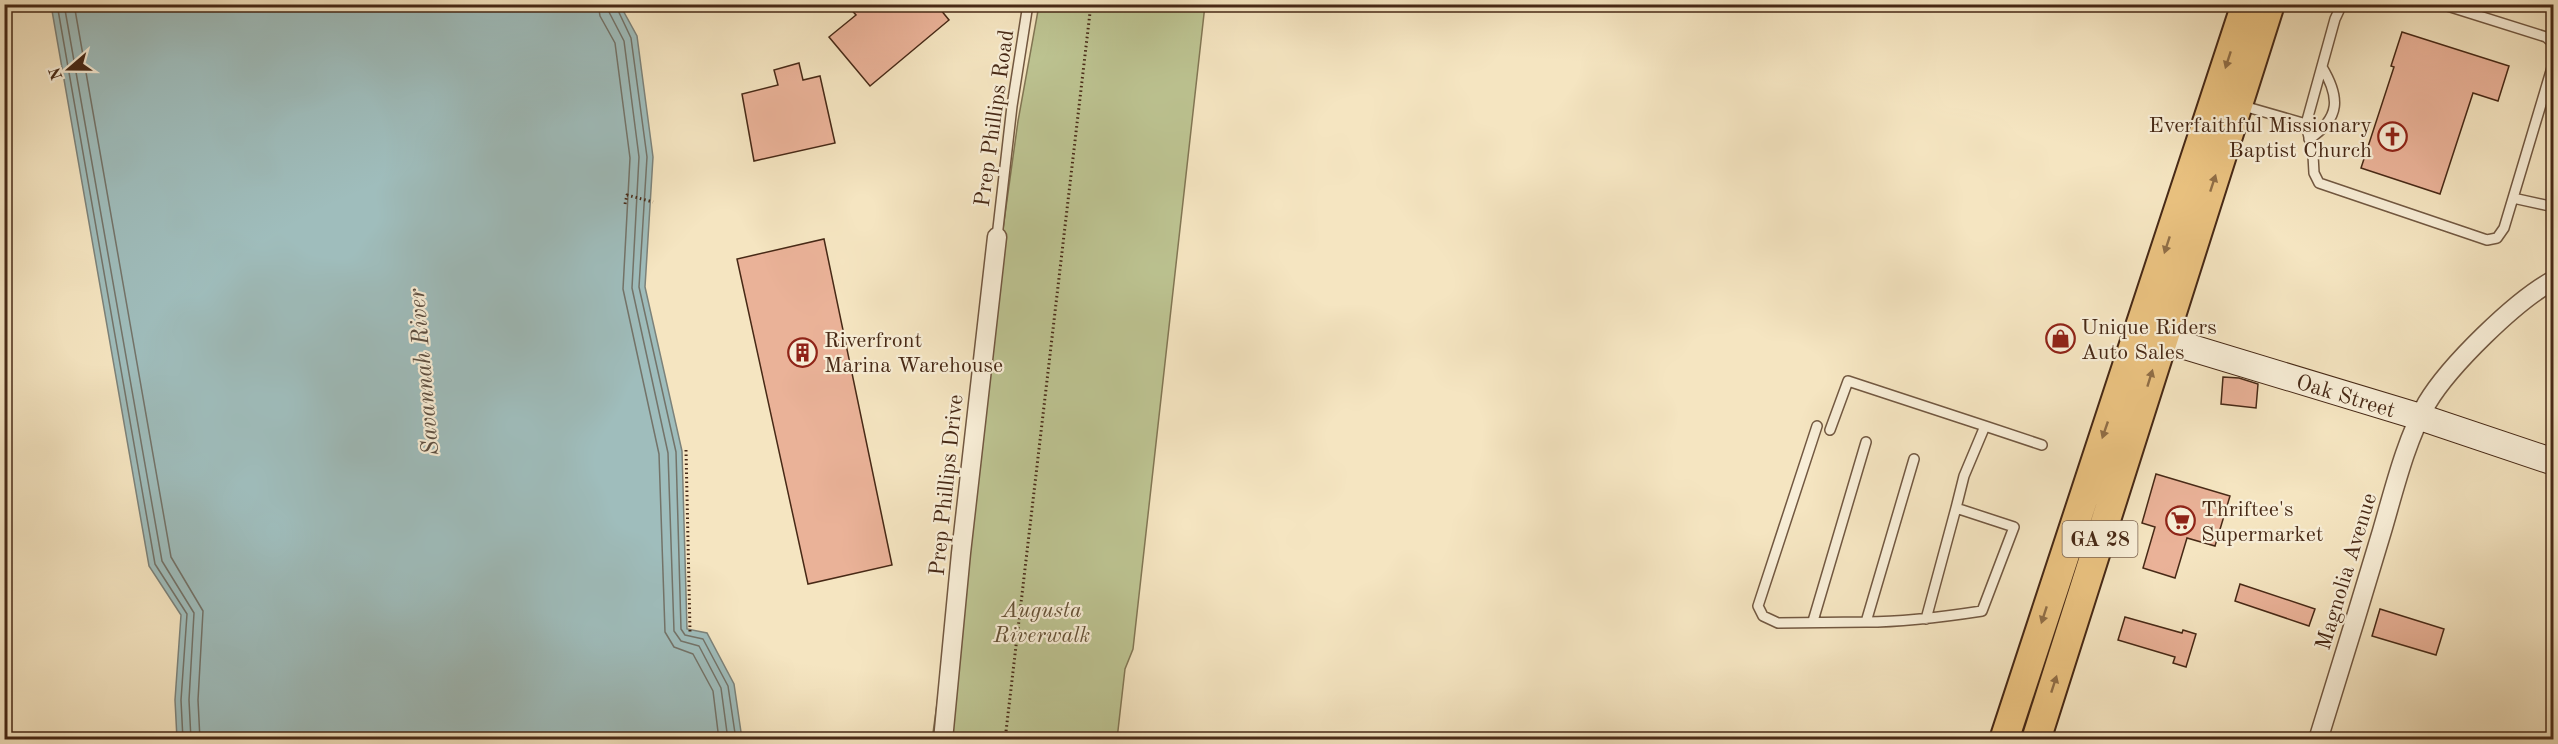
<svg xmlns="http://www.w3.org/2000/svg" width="2558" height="744" font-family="'Old Standard TT',serif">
<rect width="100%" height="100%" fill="#f5e5c1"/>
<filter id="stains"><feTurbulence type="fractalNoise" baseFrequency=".00333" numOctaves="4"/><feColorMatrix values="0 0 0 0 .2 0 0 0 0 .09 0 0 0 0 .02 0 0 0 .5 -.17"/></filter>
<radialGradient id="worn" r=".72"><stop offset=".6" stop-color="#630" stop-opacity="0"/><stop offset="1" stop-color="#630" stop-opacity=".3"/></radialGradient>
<path fill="#bdc492" stroke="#827654" stroke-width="1.5" d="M1039,5H1205L1133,649L1125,669L1117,739L932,740L1018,121Z"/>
<path fill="#9fbdbc" stroke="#7c827a" stroke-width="1.5" d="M51,5H620L637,36L653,157L645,287L682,451L687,629L707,633L734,684L742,739H177L175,700L181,615L149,566Z"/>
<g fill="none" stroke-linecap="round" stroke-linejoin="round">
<path stroke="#737369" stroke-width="1.5" d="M57,4L155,564L187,614L181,700L183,740
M64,4L162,561L194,613L189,700L191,740
M74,4L171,557L203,611L198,700L200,740
M598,4L600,16L615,43L630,158L623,289L659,454L665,632L674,647L693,654L713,691L719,740
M607,4L609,12L624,41L639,157L632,288L668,453L674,631L681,641L699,646L721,688L728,740
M615,4L631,38L647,157L639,287L676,452L681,629L685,635L703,639L728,686L736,740"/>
</g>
<path fill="#eab298" stroke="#472916" stroke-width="1.5" d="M846,4H936L949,20L870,86L829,37L856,15Z
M2402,32L2509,66L2498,101L2473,93L2440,194L2361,168L2394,67L2391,66Z
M799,63L803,80L820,76L835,143L754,161L742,94L778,85L774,70Z
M824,239L892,565L808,584L737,259Z
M2223,377L2239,378L2258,384L2256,408L2221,404Z
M2156,474L2230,496L2215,546L2187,538L2175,578L2143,568L2155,527L2142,523Z
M2240,584L2315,609L2309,626L2235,601Z
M2380,609L2444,629L2436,655L2372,636Z
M2125,617L2182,633L2183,630L2196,634L2186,667L2173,663L2175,657L2118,640Z"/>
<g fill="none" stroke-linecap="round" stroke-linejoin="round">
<defs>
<path id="lane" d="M2342,4L2335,19L2306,124L2313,155L2314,173L2319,183L2487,240L2497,238L2504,228L2554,61
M2441,4L2546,37L2554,44
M2240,105L2306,124
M2309,139C2341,118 2340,97 2322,67
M2513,198L2554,207
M997,237L1012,106L1028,4
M1817,426L1758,606L1763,616L1778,623L1866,622L1914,459
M1985,426L2042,445
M1830,430L1848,381L1985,426L1964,476L1956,508
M1813,621L1866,442
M1866,622C1906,622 1943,617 1982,611L2014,527L1956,508L1926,619"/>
<path id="street" d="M943,740L961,553L997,237
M2318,740C2340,670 2361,601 2382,531C2394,490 2406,440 2427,403C2449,366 2516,300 2554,280"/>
<path id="secondary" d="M2146,331L2162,339L2420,417L2554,462"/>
<path id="primary" d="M2004,740L2246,4
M2036,740L2270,4"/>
</defs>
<use href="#lane" stroke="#725841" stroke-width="12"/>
<use href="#street" stroke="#725841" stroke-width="21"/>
<use href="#secondary" stroke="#472916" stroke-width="28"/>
<use href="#primary" stroke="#472916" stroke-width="32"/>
<path stroke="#472916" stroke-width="3" stroke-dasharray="1.5 3" stroke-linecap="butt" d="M625,204L627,195L653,202
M686,450L690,632
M1005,740L1091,4"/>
<use href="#lane" stroke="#f8eed7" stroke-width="9"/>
<use href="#street" stroke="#f8eed7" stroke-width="18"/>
<use href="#secondary" stroke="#f8eed7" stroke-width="26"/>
<use href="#primary" stroke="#eac280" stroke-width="28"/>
</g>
<defs><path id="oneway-solid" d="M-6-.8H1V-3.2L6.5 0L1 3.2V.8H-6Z" transform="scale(1.5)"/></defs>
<g fill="#906e46">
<use href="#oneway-solid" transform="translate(2228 60) rotate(108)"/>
<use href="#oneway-solid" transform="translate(2213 183) rotate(-72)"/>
<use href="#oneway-solid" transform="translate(2167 245) rotate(108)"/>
<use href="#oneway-solid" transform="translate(2150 378) rotate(-73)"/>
<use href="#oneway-solid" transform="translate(2105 430) rotate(109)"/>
<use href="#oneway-solid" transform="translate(2044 615) rotate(108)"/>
<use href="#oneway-solid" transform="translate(2054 684) rotate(-72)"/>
</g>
<defs>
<symbol id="church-ring" viewBox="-11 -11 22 22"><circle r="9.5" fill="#f8eed7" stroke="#8f2418" stroke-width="1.5"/><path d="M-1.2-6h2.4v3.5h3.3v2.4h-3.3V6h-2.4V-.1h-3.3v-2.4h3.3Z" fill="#8f2418"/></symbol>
<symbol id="shop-ring" viewBox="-11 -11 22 22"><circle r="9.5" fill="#f8eed7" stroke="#8f2418" stroke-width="1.5"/><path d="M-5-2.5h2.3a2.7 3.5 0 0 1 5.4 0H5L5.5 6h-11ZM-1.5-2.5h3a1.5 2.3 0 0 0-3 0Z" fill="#8f2418"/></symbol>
<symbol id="building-ring" viewBox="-11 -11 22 22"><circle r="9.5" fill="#f8eed7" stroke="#8f2418" stroke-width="1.5"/><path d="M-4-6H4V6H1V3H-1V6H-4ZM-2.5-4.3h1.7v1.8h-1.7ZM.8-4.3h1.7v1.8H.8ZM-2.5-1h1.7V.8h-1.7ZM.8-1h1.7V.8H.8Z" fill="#8f2418"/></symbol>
<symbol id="supermarket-ring" viewBox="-11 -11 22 22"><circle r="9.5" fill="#f8eed7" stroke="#8f2418" stroke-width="1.5"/><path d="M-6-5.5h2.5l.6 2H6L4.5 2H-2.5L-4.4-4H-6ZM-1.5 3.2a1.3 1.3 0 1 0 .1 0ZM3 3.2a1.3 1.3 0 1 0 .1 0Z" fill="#8f2418"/></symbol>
</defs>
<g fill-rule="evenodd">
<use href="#church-ring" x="2376" y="120" width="33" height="33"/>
<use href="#shop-ring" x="2044" y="322" width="33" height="33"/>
<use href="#building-ring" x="786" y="336" width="33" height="33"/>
<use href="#supermarket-ring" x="2164" y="504" width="33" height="33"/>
</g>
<g text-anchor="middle" stroke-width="4.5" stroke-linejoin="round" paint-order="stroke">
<rect fill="#f8eed7" stroke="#7c6450" stroke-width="1.5" x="2062.5" y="521" width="75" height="36" rx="4.5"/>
<g font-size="21" font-weight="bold" fill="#472916">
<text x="2100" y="546">GA 28</text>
</g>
<g font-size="22" fill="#472916" stroke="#f8eed7">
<text transform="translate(993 118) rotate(-82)" y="8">Prep Phillips Road</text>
<text transform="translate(2346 395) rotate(17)" y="8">Oak Street</text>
<text transform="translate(945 485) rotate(-84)" y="8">Prep Phillips Drive</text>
<text transform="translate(2345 571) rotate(-73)" y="8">Magnolia Avenue</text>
</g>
<g font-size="22" fill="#472916" stroke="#f8eed7" text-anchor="start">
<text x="2372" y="132" text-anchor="end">Everfaithful Missionary<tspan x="2372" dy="25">Baptist Church</tspan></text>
<text x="2081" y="334">Unique Riders<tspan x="2081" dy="25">Auto Sales</tspan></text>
<text x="824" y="347">Riverfront<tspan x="824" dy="25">Marina Warehouse</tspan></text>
<text x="2201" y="516">Thriftee's<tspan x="2201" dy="25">Supermarket</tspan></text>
</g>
<g font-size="22" font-style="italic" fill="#645035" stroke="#f8eed7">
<text x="1042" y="617">Augusta<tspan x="1042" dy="25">Riverwalk</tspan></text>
</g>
<g font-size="24" font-style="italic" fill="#5d4e40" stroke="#f8eed7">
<text transform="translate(423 372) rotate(-95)" y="8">Savannah River</text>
</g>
</g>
<rect width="2558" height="744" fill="none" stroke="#f5e5c1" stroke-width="24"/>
<rect x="6" y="6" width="2546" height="732" fill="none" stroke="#472916" stroke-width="3"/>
<rect x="12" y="12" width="2534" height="720" fill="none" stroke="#472916" stroke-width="1.5"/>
<g transform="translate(69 69) rotate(250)" stroke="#f8eed7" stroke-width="4.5" paint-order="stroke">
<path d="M0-4.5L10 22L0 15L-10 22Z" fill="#472916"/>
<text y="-9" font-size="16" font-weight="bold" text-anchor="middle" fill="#472916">N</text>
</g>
<rect width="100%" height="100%" filter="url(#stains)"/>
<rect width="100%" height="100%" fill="url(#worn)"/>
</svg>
